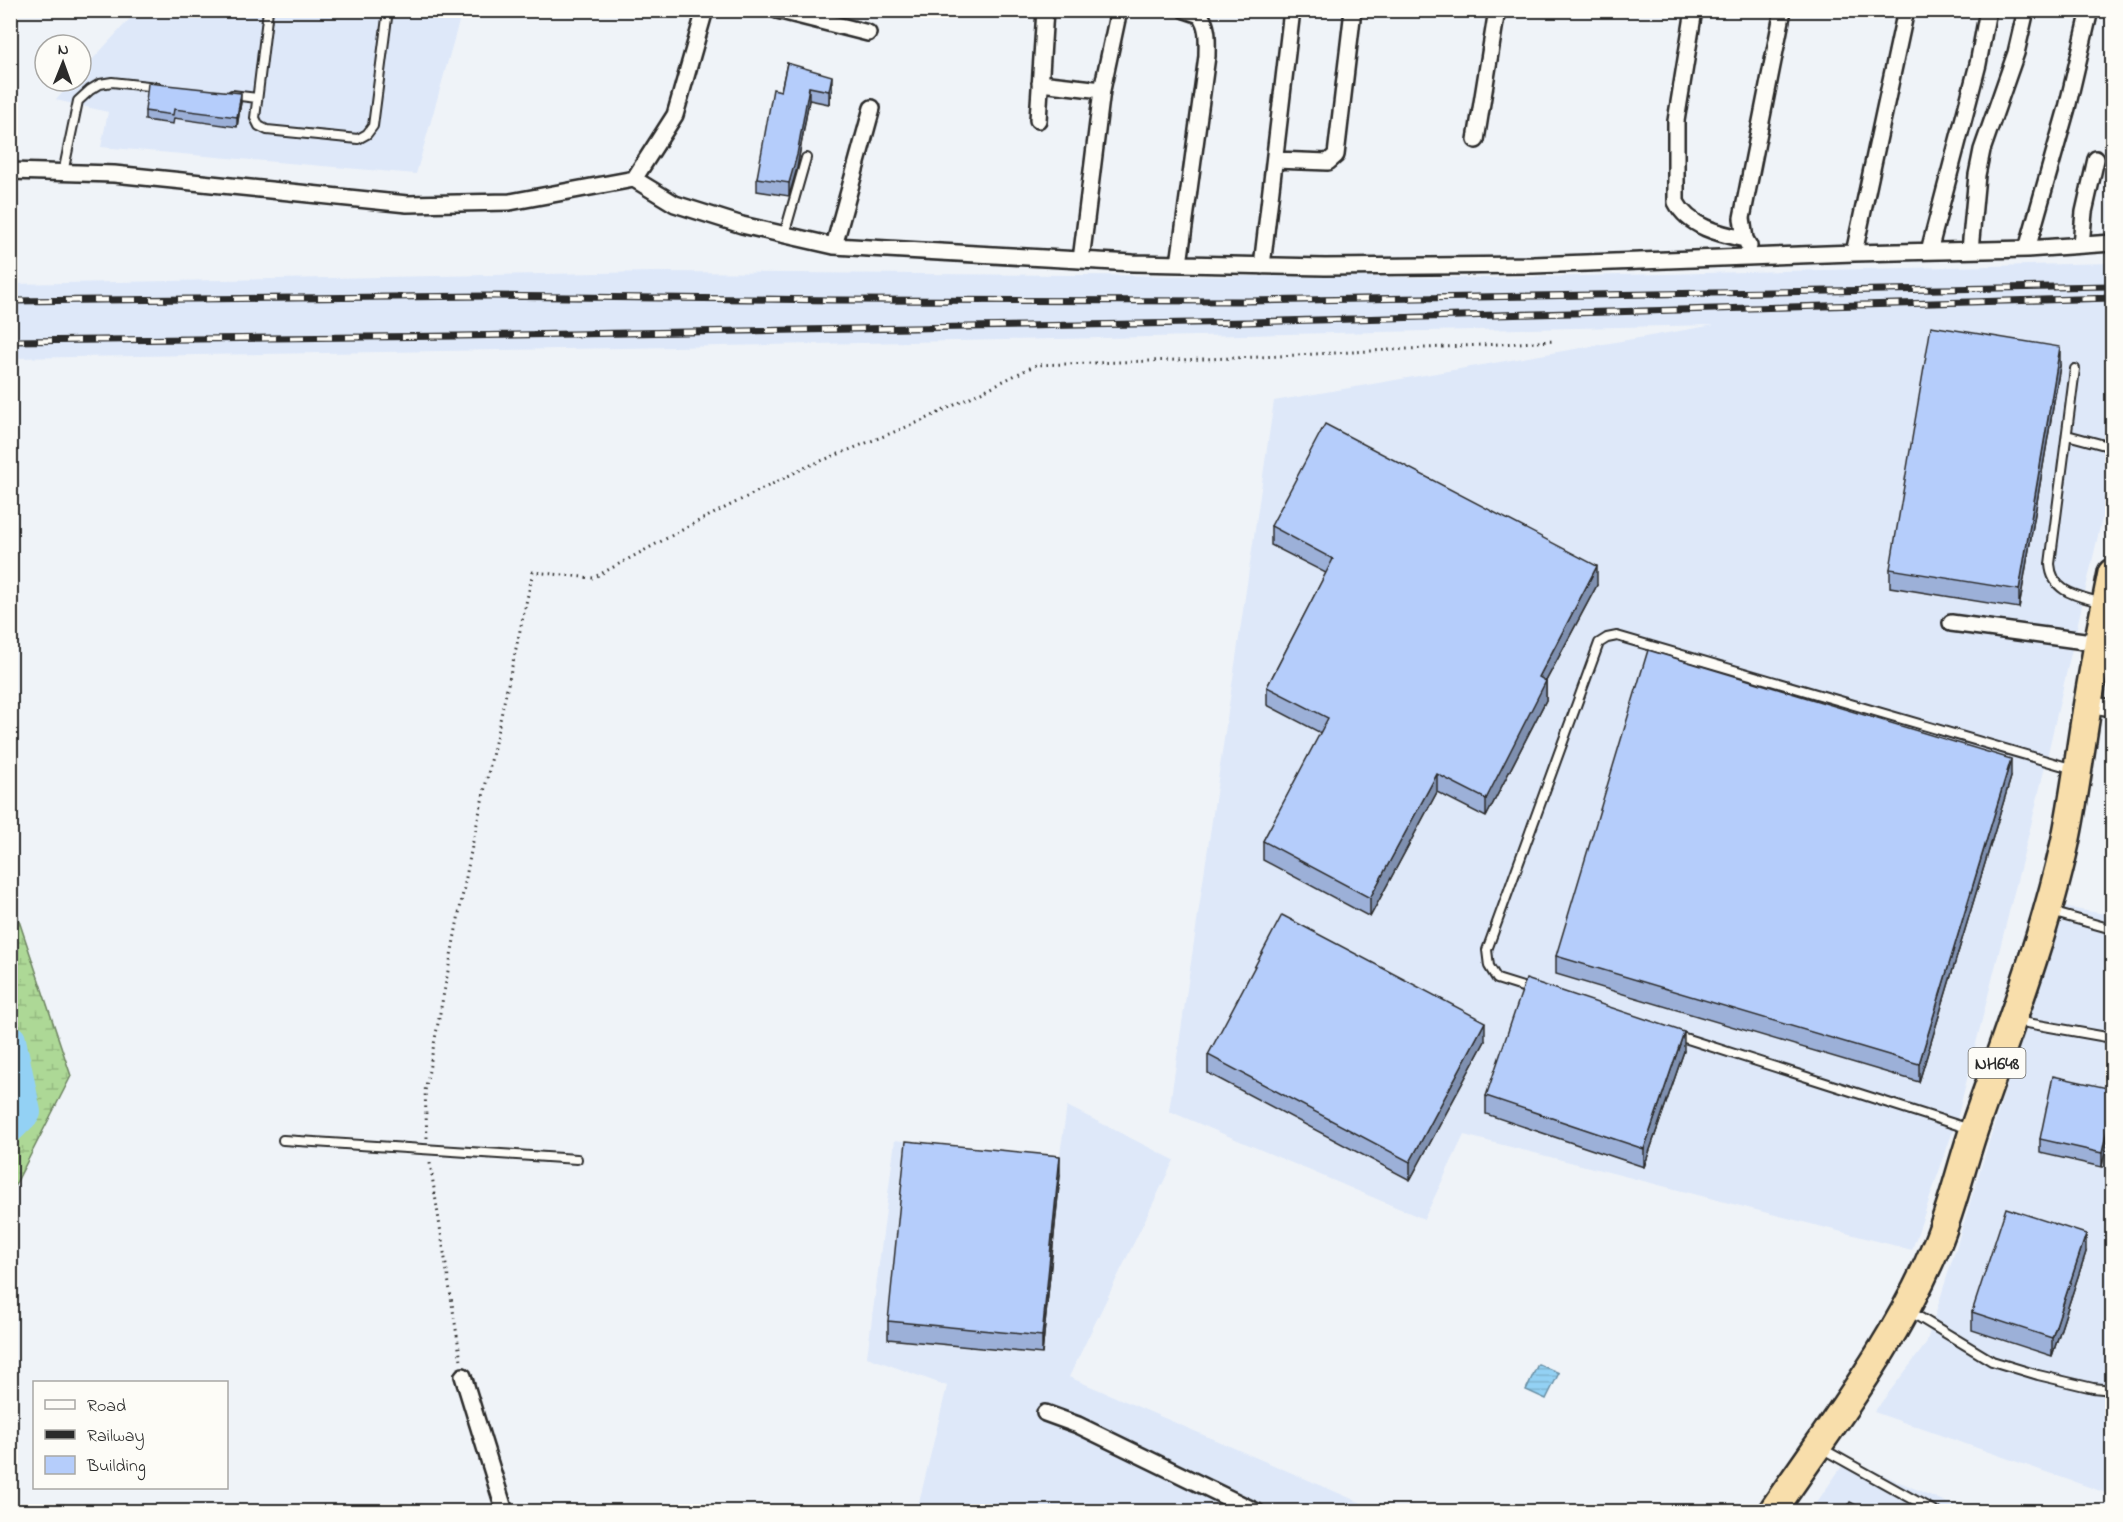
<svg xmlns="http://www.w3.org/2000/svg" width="2123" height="1522" font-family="'Indie Flower',sans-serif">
<defs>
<pattern id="wetland-marsh" width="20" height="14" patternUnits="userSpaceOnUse" patternTransform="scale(1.5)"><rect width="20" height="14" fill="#add896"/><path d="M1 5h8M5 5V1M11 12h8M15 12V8" fill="none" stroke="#95ba81"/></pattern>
<pattern id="water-rules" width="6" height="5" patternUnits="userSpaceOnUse" patternTransform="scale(1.5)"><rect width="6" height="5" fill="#93d1f4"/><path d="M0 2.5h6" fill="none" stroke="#7fb4d1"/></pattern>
</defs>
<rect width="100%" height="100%" fill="#eff3f8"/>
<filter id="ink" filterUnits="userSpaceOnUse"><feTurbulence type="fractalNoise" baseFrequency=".0167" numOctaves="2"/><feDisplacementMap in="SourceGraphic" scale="12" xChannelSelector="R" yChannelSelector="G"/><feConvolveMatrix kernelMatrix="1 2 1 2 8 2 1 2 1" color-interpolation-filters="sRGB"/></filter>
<g filter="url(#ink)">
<path fill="#dee8f9" d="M137,11H462L416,174L101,147L108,112L56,100L73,81H81V72Z
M2112,263V475L2036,805L1957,1119L1912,1250L1464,1135L1424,1219L1169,1111L1274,401L1714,325L624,348L11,358L10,284L655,272L1496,278Z
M2062,907L2112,915V1495L1874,1412L1926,1344Z
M1067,1106L1174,1160L1069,1377L1380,1511H917L947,1386L867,1357L895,1140L1059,1161Z
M1847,1459L1966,1511L1810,1512Z"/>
<path fill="url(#wetland-marsh)" stroke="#6c8260" stroke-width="1.5" d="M10,894L71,1076L11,1193H10Z"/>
<path fill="url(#water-rules)" stroke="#698fa4" stroke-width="1.5" d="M1538,1364L1559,1373L1546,1399L1526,1390Z"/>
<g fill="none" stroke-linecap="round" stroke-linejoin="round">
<path stroke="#93d1f4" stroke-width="32" d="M10,1040L25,1112L10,1127"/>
<defs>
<path id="lane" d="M268,10L255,118L259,126L267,130L358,139L367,134L373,126L388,10
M232,95L257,98
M63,173L78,101L90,90L100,84L112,82L157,87
M784,235L806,158
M2075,369L2050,564C2052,594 2080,596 2103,603
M2067,435L2112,447
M2051,912L2112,929
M1532,990L1497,979L1489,966L1487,950L1599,643L1607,638L1617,636L2074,769
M2016,1021L2112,1038
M1675,1035L1970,1129
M283,1140L577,1159
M1909,1311L1992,1361L2038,1375L2093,1388L2112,1390
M1821,1448L1936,1512"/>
<path id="street" d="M777,10L868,33
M1694,10L1676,121V202C1689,227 1720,234 1745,239
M1040,83L1102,90
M1038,120L1045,10
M1476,140L1497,10
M1275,160L1328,162L1336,155L1353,10
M10,171L114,174L407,204L510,202L634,179L675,204L742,225L834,246L1133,263L1325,267L1533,265L1854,253L2027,249L2112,243
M634,179L675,115L705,10
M2081,245L2084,212L2096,159
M834,246L872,108
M1749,246L1745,239L1742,218L1783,10
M2027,249L2067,108L2090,10
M1970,250L1977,175L1982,150L2016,53L2026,10
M1929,251L1978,64L1988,10
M1854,253L1906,10
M1081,260L1102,90L1119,10
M1179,264L1207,56C1207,41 1209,28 1200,15L1185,10
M1262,266L1292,10
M1951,623L2099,643
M2087,704L2112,708
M463,1376L505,1512
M1045,1413L1078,1425L1257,1512"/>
<path id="highway" d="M1772,1512C1831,1425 1897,1341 1937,1244C1953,1205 1962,1163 1976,1123C2008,1031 2044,938 2065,843C2075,796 2080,749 2088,702C2095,659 2103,616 2112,573"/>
</defs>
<use href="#lane" stroke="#2b2b2b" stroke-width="12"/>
<use href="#street" stroke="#2b2b2b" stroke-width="20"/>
<use href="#highway" stroke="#2b2b2b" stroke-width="32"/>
<path stroke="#2b2b2b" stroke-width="3" stroke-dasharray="1.5 4.5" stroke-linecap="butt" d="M427,1138L425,1091L472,846L533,572L593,578L695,523L806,467L924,420L1036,365L1260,357L1555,341
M430,1163L461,1361"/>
<use href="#lane" stroke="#fdfcf7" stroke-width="8"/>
<use href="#street" stroke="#fdfcf7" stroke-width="15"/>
<use href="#highway" stroke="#f8deab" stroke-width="27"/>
<defs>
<path id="rail" d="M10,301L488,296L836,300L1247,301L2112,286
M10,341L459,336L1249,322L2112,298"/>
</defs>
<use href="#rail" stroke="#2b2b2b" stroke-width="7"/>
<use href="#rail" stroke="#fdfcf7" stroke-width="4.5" stroke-dasharray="14" stroke-linecap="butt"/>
</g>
<path fill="#9cb0d8" stroke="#2b2b2b" stroke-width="1.5" d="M787,63L832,89L829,104L809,100L797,168L789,196L757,191V178L781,91Z
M241,102L237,127L174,118L173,124L145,120V111Z
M2060,366L2019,608L1890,587V569Z
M1271,526L1597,585L1546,681V700L1486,817L1437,792L1370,917L1263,860V841L1321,733L1267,705V687L1326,573L1271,545Z
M2011,777L1919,1082L1556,974V956Z
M1485,1041L1410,1180L1208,1073V1055Z
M1684,1051L1644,1167L1486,1114V1096Z
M2112,1089L2102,1167L2040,1153V1139Z
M1060,1175L1042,1354L888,1339V1321Z
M2086,1252L2052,1356L1972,1330V1312Z"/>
<path fill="#7f90b0" stroke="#2b2b2b" stroke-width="1.5" d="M832,76V89L829,104V91Z
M809,87V100L797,168L789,196V183Z
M241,93V102L237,127V117Z
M2060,347V366L2019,608V590Z
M1597,566V585L1546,681V700L1486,817V799L1539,677Z
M2011,759V777L1919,1082V1064Z
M1437,774V792L1370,917V898Z
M1485,1022V1041L1410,1180V1162Z
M1684,1032V1051L1644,1167V1149Z
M2112,1107V1121L2102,1167V1153Z
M1060,1156V1175L1042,1354V1336Z
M2086,1234V1252L2052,1356V1338Z"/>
<path fill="#b5cdfb" stroke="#2b2b2b" stroke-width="1.5" d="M787,63L832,76L829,91L809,87L797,155L789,183L757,178L773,89L781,91Z
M148,83L241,93L237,117L174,109L173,115L145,111Z
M1931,326L2060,347L2019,590L1890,569Z
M1325,424L1597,566L1539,677L1546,681L1486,799L1437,774L1370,898L1263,841L1328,718L1267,687L1333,559L1271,526Z
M1648,650L2011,759L1919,1064L1556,956Z
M1282,915L1485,1022L1410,1162L1208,1055Z
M1526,979L1684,1032L1644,1149L1486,1096Z
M2053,1076L2112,1089V1107L2102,1153L2040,1139Z
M906,1141L1060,1156L1042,1336L888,1321Z
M2006,1208L2086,1234L2052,1338L1972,1312Z
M1850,1502L1870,1512H1845Z
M582,1508L652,1512H581Z"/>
</g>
<g text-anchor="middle" stroke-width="4.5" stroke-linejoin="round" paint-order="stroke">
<rect fill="#fdfcf7" stroke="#6a6a68" stroke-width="1.5" x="1968.5" y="1048" width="57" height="30" rx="4.5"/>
<g font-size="18" font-weight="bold" fill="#2b2b2b">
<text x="1997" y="1069">NH648</text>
</g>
</g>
<rect width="2123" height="1522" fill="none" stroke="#fdfcf7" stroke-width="36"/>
<rect x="18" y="18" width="2087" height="1486" fill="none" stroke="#2b2b2b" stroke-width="2" filter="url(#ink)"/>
<rect x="33" y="1381" width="195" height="108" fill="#fdfcf7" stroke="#a9a8a5" stroke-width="1.5"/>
<rect x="45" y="1400" width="30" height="9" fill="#fdfcf7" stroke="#a9a8a5" stroke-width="1.5"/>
<text x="87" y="1411" font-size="18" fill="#2b2b2b">Road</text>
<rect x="45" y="1430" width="30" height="9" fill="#2b2b2b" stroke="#a9a8a5" stroke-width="1.5"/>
<text x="87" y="1441" font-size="18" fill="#2b2b2b">Railway</text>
<rect x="45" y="1456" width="30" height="18" fill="#b5cdfb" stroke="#a9a8a5" stroke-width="1.5"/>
<text x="87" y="1471" font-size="18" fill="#2b2b2b">Building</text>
<g transform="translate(63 63) rotate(1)"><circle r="28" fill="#fdfcf7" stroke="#a9a8a5" stroke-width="1.5"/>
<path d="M0-4.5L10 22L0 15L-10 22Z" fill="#2b2b2b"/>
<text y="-9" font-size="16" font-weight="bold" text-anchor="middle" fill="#2b2b2b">N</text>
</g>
</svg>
